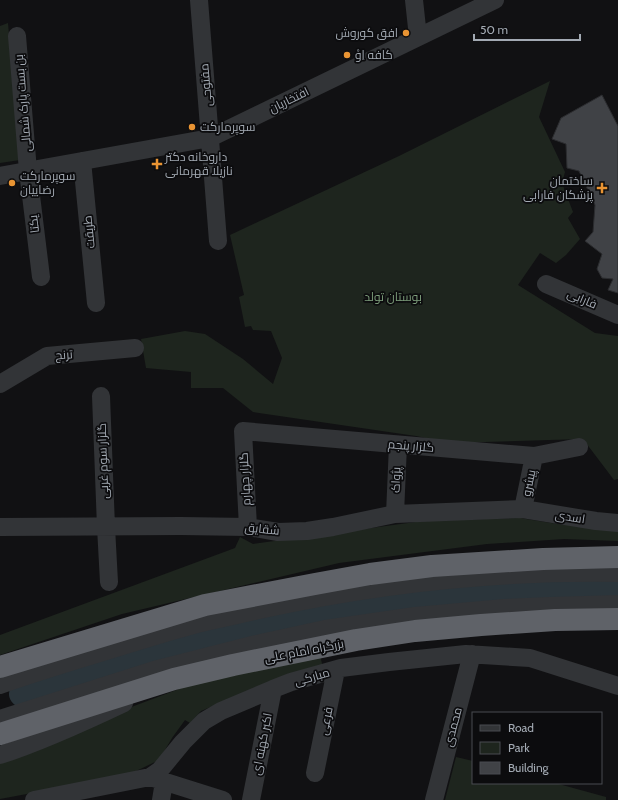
<svg xmlns="http://www.w3.org/2000/svg" width="618" height="800" font-family="Cabin,Cairo,sans-serif">
<rect width="100%" height="100%" fill="#111113"/>
<path fill="#1e251e" d="M8,23L20,160L0,163V26Z
M550,81L539,117L565,172L562,183L573,212L568,218L580,239L566,255L556,263L540,253L518,285L595,333L618,336V479L614,480L583,439L451,443L416,436L253,412L223,388H191V372L146,368L141,339L185,331L205,334L243,359L273,384L282,358L271,331L253,330L251,326L245,327L239,297L244,295L230,235L399,156Z
M520,518L557,524L618,529V541L564,539L487,544L339,563L122,614L0,655V635L235,548L240,537L253,544L423,521Z
M320,655L323,668L271,682L201,711L190,723L185,720L172,738L159,760L128,775L0,799V762L84,728L134,706L187,686Z
M456,757L473,761V783H555L606,797V800H445Z"/>
<g fill="none" stroke-linecap="round" stroke-linejoin="round">
<path stroke="#2b353b" stroke-width="26" d="M22,694L112,664L171,647L211,637L271,624L364,607L423,598L510,591L532,590L618,589"/>
</g>
<path fill="#404246" stroke="#2b2c2f" d="M602,95L618,126V293L608,290L613,279L602,278L597,269L602,254L585,241L593,232L595,205L579,171L567,168L566,144L552,139L561,118Z"/>
<g fill="none" stroke-linecap="round" stroke-linejoin="round">
<path stroke="#323437" stroke-width="18" d="M199,0L218,241
M414,0L418,37
M17,36L28,171L41,277
M82,161L96,303
M0,176L210,138L495,0
M546,284L618,315
M0,384L47,356L135,348
M101,396L106,527L109,582
M523,509L534,456
M395,514L398,445
M0,527L181,526L248,527L278,532L307,531L333,527L395,514L523,509L596,521L618,523
M248,527L243,431L534,456L579,447
M0,685C32,674 64,664 97,654C130,644 163,633 197,624C217,619 238,615 259,610C377,584 497,571 618,573
M0,719L154,670L256,644L325,629L415,616L504,608L550,606L618,604
M0,755C43,741 84,722 124,703
M315,773L336,670
M150,777L223,800
M34,800L150,777L160,770L183,742L204,721L221,711L273,689L291,682L341,668L389,662L466,654L530,658L618,686
M161,800L164,782
M251,800L273,689
M434,800L472,654"/>
<path stroke="#5f6268" stroke-width="22" d="M0,667L205,605L315,584L370,574L432,566L543,559L618,557
M0,734L174,679L233,665L356,640L415,631L481,625L555,620L618,619"/>
</g>
<g fill="#e99433" stroke="#0c0c0e" stroke-width="1.5">
<circle cx="406" cy="33" r="4"/>
<circle cx="347" cy="55" r="4"/>
<circle cx="192" cy="127" r="4"/>
<path d="M155 158h4v4h4v4h-4v4h-4v-4h-4v-4h4z"/>
<circle cx="12" cy="183" r="4"/>
<path d="M600 182h4v4h4v4h-4v4h-4v-4h-4v-4h4z"/>
</g>
<g text-anchor="middle" stroke-width="3.5" stroke-linejoin="round" paint-order="stroke">
<g font-size="12" fill="#a3aab3" stroke="#0c0c0e" text-anchor="start">
<text x="398" y="37" text-anchor="end">افق کوروش</text>
<text x="355" y="59">کافه اِوْ</text>
<text x="200" y="131">سوپرمارکت</text>
<text x="165" y="161">داروخانه دکتر<tspan x="165" dy="14">نازیلا قهرمانی</tspan></text>
<text x="20" y="180">سوپرمارکت<tspan x="20" dy="14">رضاییان</tspan></text>
<text x="593" y="185" text-anchor="end">ساختمان<tspan x="593" dy="14">پزشکان فارابی</tspan></text>
</g>
<g font-size="12" fill="#a3aab3" stroke="#0c0c0e">
<text transform="translate(206 85) rotate(-95)" y="4">مفتوحی</text>
<text transform="translate(289 100) rotate(-26)" y="4">افتخاریان</text>
<text transform="translate(23 103) rotate(-95)" y="4">بن بست پارک شمالی</text>
<text transform="translate(34 224) rotate(-97)" y="4">یکتا</text>
<text transform="translate(89 232) rotate(-96)" y="4">طریقت</text>
<text transform="translate(582 299) rotate(23)" y="4">فارابی</text>
<text transform="translate(64 355) rotate(-4)" y="4">ترنج</text>
<text transform="translate(411 446) rotate(5)" y="4">گلزار پنجم</text>
<text transform="translate(103 461) rotate(-92)" y="4">گلزار سوم غربی</text>
<text transform="translate(245 479) rotate(-93)" y="4">گلزار چهارم</text>
<text transform="translate(396 480) rotate(-88)" y="4">پژواک</text>
<text transform="translate(529 483) rotate(-79)" y="4">پیشرو</text>
<text transform="translate(570 517) rotate(9)" y="4">اسدی</text>
<text transform="translate(262 529) rotate(6)" y="4">شقایق</text>
<text transform="translate(304 651) rotate(-11)" y="4">بزرگراه امام علی</text>
<text transform="translate(312 677) rotate(-16)" y="4">مبارکی</text>
<text transform="translate(326 721) rotate(-78)" y="4">فرعی</text>
<text transform="translate(453 727) rotate(-75)" y="4">محمدی</text>
<text transform="translate(262 744) rotate(-79)" y="4">اکبر کهنه ای</text>
</g>
<g font-size="12" fill="#7d9d7b" stroke="#0c0c0e">
<text x="393" y="301">بوستان تولد</text>
</g>
</g>
<rect x="472" y="712" width="130" height="72" fill="#0c0c0e" stroke="#484b50"/>
<rect x="480" y="725" width="20" height="6" fill="#323437" stroke="#484b50"/>
<text x="508" y="732" font-size="12" fill="#a3aab3">Road</text>
<rect x="480" y="742" width="20" height="12" fill="#1e251e" stroke="#484b50"/>
<text x="508" y="752" font-size="12" fill="#a3aab3">Park</text>
<rect x="480" y="762" width="20" height="12" fill="#404246" stroke="#484b50"/>
<text x="508" y="772" font-size="12" fill="#a3aab3">Building</text>
<path d="M474 34v6h106v-6" fill="none" stroke="#a3aab3" stroke-width="2"/>
<text x="480" y="34" font-size="12" fill="#a3aab3" stroke="#0c0c0e" stroke-width="3" paint-order="stroke">50 m</text>
</svg>
